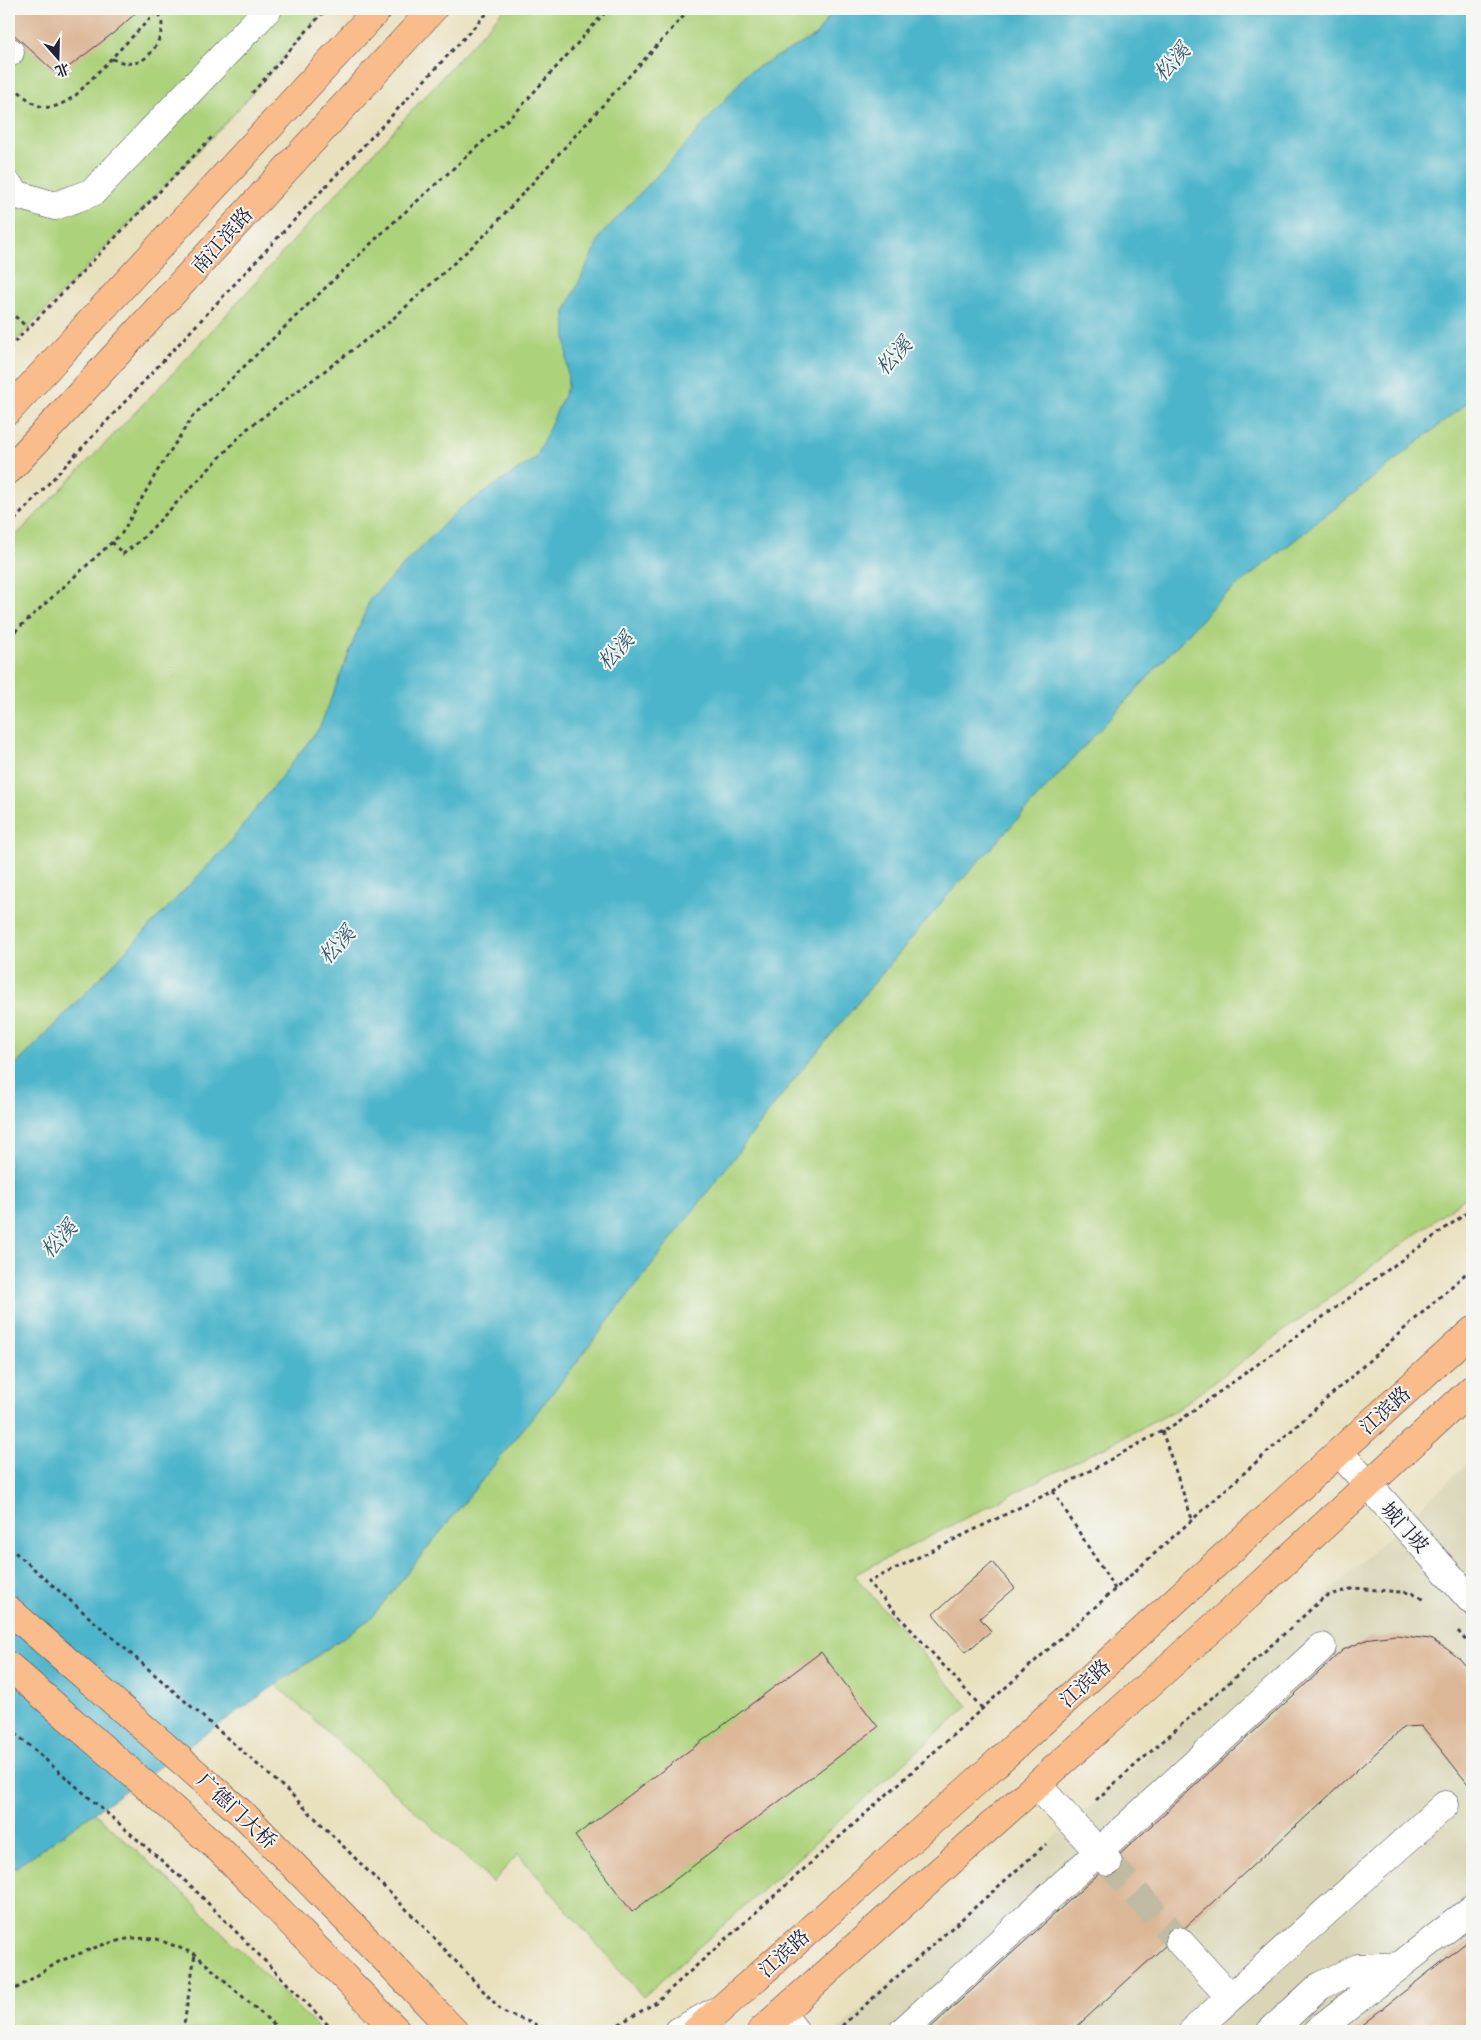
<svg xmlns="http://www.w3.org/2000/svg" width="1481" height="2040" font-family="'IM FELL English','Noto Serif SC',serif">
<rect width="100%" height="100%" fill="#f6f6f2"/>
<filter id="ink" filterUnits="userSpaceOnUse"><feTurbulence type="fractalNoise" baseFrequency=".02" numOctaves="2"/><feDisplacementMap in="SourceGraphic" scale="10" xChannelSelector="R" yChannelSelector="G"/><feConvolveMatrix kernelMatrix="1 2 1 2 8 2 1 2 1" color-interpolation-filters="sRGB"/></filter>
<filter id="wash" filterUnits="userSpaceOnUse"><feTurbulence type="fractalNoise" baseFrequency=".0096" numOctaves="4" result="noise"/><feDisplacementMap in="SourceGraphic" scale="20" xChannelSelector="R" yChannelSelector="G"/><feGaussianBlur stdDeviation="1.12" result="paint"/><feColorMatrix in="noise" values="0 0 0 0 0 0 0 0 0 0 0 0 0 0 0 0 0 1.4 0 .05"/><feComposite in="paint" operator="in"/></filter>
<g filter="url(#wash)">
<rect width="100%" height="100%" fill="#e9e0bd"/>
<path fill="#d9d5b6" d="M1472,1459V2031H836L1295,1624Z"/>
<path fill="#add27c" stroke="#687a5c" d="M9,9H326L234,114L9,348Z
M504,9H835L815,36L749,72L691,139L565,312L568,386L536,458L458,510L370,599L320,727L226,847L9,1072V543L176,370Z
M1472,399V1193L1173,1412L854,1575L968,1706L643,1997L518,1854L493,1882L276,1685L371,1618L570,1371L795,1078L946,897L1217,602Z
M94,1812L186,1896L321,2031H9V1872Z"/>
<path fill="#4db5cb" stroke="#386c83" d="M835,9H1472V399L1217,602L946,897L795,1078L570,1371L371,1618L9,1872V1072L226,847L320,727L370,599L458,510L536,458L568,386L565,312L601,235L691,139L749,72L815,36Z"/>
<g id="blocks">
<path fill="#dcb797" d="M9,9H140L116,31L58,75L9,30Z
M992,1562L1015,1588L980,1618L991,1631L966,1652L933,1614Z
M1396,1635L1430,1639L1447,1649L1461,1660L1472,1674V1789L1422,1726L1404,1727L1072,2031H927L1343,1650L1371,1638Z
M821,1652L878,1727L632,1912L575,1836Z
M1472,1938V2031H1354Z"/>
</g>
</g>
<g filter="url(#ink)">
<use href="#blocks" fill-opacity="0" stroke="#403e4e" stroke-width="1"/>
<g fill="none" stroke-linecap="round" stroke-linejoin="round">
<path stroke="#c1baa3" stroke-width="28" stroke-dasharray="28 14" stroke-linecap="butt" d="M1108,1862L1179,1941"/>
<defs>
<path id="minor" d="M9,53L10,52
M9,186L18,195L55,206L93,192L268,9
M1339,1452L1472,1601
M1037,1785L1108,1862
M1179,1941L1230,1997
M781,2013L795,2031
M679,2031L716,2011
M903,2031L1322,1647
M1193,2031L1445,1805
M1271,2031L1320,1986L1358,1968L1400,1966
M1317,2031L1472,1909"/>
<path id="major" d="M9,410L378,9
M9,470L59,417L433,9
M9,1610L246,1817L390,1964L454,2031
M9,1666L221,1851L397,2031
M696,2031L968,1789L1472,1331
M761,2031L1239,1604L1472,1389"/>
</defs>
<use href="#minor" stroke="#403e4e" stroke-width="29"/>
<use href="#major" stroke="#403e4e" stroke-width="29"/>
<path stroke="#403e4e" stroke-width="3" stroke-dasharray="4 4" stroke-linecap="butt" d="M112,59C117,60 122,63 127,63C147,66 161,43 162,25C162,20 159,15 157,10
M13,86C36,108 47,116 76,95L159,9
M252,93L326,9
M9,311L28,328
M9,348L214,135
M9,526L491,9
M112,542L123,554L141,540L247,429L387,324L487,233L690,9
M9,637L122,533L158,470L193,416L384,231L518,110L608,9
M1162,1431L1192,1519
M1053,1491L1115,1589
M9,1547L290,1793L422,1925L503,2012L553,2031
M1296,1623L1324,1597L1354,1588L1412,1593L1426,1601
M1458,1631L1472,1648
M982,1708L868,1582L1053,1491L1175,1424L1472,1209
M9,1728L192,1887L334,2031
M1096,1800L1292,1627
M9,1993L60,1961L102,1945L131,1938L157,1939L195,1954L281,2031
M183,2031L195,1954
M596,2031L614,2027L655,2003L1472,1268
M836,2031L1046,1844"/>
<use href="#minor" stroke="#fff" stroke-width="28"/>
<use href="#major" stroke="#fabc8b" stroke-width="28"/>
</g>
</g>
<g text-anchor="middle" stroke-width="4" stroke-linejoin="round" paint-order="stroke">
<g font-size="20" fill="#22223b" stroke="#f6f6f2">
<text transform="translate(222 240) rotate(-48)" y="7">南江滨路</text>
<text transform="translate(1385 1410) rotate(-42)" y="7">江滨路</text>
<text transform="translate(1405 1527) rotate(48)" y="7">城门坡</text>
<text transform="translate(1085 1683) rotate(-42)" y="7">江滨路</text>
<text transform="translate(237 1811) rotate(43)" y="7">广德门大桥</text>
<text transform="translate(784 1953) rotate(-42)" y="7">江滨路</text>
</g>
<g font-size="21" font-style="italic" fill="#335d75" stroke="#f6f6f2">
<text transform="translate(1172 62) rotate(-47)" y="7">松溪</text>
<text transform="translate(894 356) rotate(-47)" y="7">松溪</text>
<text transform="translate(616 651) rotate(-47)" y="7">松溪</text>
<text transform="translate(337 945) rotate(-47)" y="7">松溪</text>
<text transform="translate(59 1239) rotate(-47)" y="7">松溪</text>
</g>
</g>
<rect width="1481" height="2040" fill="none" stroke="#f6f6f2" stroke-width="30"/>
<g transform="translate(58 58) rotate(160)" stroke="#f6f6f2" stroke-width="4" paint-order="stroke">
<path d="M0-4L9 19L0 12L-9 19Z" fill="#22223b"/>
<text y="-8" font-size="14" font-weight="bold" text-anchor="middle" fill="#22223b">北</text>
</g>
</svg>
